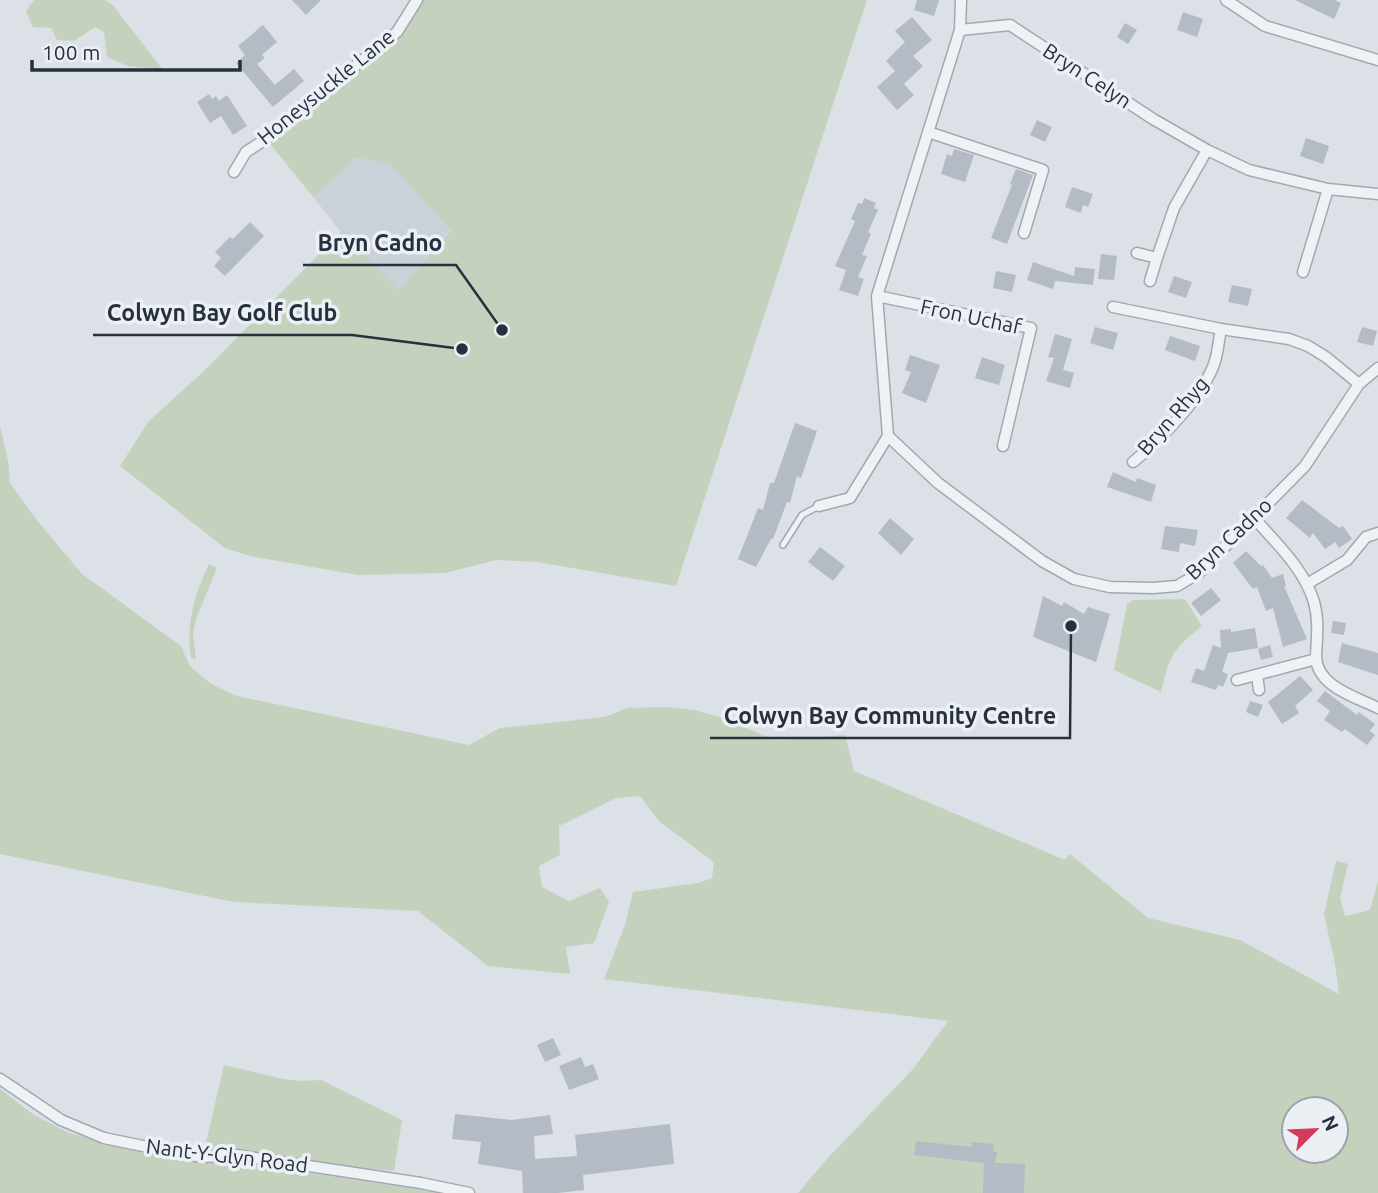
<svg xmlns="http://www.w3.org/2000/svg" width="1378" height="1193" font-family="Ubuntu,sans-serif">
<rect width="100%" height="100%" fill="#dce1e7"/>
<path fill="#cad1d9" d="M355,158L389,163L451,229L399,292L341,232L314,198Z"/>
<path fill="#c4d1bd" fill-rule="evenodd" d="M34,0H104L112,4L163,70L128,66L107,57L104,32L95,27L74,41L57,40L51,28L33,27L26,11Z
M417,0H867L676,586L538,562L496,560L445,573L358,575L250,556L225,548L120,466L149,421L206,369L341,232L399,291L451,230L389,163L355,158L314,198L266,139L397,32Z
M0,426L8,461L10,483L36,519L82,574L181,646L190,666L211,684L237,696L469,745L500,728L605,717L627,708L667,707L695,710L722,718L775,740L845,735L854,771L1065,860L1070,854L1148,918L1240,940L1339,994L1335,964L1324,914L1336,861L1348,864L1340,898L1345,916L1370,910L1378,881V1193H798L825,1161L913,1069L948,1021L604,979L625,925L633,892L698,883L712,878L714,862L660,822L640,796L616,798L559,826L560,855L539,866L542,887L569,901L600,888L609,902L594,943L566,947L570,974L488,966L418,911L234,902L0,854ZM1294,1109H1336V1151H1294Z
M209,564L217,568L196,619L193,634L196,659L191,658C186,624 194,595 209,564Z
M1185,599L1202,626C1172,650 1170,655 1161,692L1114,670L1127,604L1133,600Z
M224,1065L283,1079L302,1081L321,1080L402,1120L394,1171L236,1155L203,1157V1162H236L443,1193H0V1089L34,1115L69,1133L169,1159L166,1151L203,1156Z"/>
<path fill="#b4bbc4" d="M292,0H321L306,15Z
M917,0H939L934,16L914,10Z
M1295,0H1335L1341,3L1334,19Z
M1183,12L1203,19L1197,37L1177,30Z
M912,17L932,40L913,56L923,66L904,84L914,95L897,110L877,87L895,71L886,61L905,42L895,31Z
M1125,23L1137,30L1128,44L1117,37Z
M263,25L277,42L262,55L265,58L257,64L275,85L294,69L304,81L273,107L236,63L245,55L238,46Z
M209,94L212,99L216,96L219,101L227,95L247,126L233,135L221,116L210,123L197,102Z
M1037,120L1052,127L1045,142L1030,135Z
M1306,138L1329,146L1323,164L1300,156Z
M954,149L974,155L965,182L941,174L947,154L952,156Z
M1016,169L1033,175L1007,244L991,238L1012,185L1010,184Z
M1072,187L1093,194L1088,207L1083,205L1081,213L1065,207Z
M864,198L876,203L874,208L878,210L868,232L871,234L862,255L867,256L858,277L864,279L858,296L839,290L846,270L835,266L855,221L851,219L858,203L862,204Z
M250,222L264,236L225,276L214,266L221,258L215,252L230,237L233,239Z
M1101,254L1117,256L1114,280L1098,279Z
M1033,262L1074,276L1075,267L1095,269L1093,285L1055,281L1053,289L1027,280Z
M996,271L1016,275L1012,292L993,288Z
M1174,276L1192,282L1186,298L1168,292Z
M1232,285L1252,289L1248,306L1228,302Z
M1095,327L1118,333L1113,350L1090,343Z
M1362,327L1377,331L1373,346L1357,342Z
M1055,334L1072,339L1063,370L1074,373L1070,388L1046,381L1054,358L1048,357Z
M1170,336L1200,346L1195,361L1165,350Z
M910,355L940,365L926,403L902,393L911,372L905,370Z
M982,357L1005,365L999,385L975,378Z
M795,423L817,431L801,478L797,476L790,503L787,502L773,539H771L756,567L738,559L758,508L763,510L770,483H774Z
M1113,472L1136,482L1137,478L1156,485L1151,502L1107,487Z
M1302,500L1339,528L1343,526L1352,539L1339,548L1335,542L1325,549L1313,533L1310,538L1286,518Z
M890,518L914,539L901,555L878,533Z
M1165,526L1198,530L1195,546L1180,543L1179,552L1161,549Z
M820,547L845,566L833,581L808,562Z
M1246,551L1261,566L1263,565L1272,578L1283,574L1286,586H1284L1307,639L1283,647L1273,608L1266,611L1257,587L1253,589L1233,563Z
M1211,588L1221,600L1201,616L1191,603Z
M1043,596L1062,606L1064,602L1084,614L1088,607L1110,614L1096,662L1033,637Z
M1333,621L1346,623L1344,635L1331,633Z
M1255,628L1258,648L1228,653L1222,672L1228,674L1223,687L1218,685L1216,690L1191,682L1196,668L1204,671L1213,645L1221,648L1220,630L1231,629V632Z
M1342,643L1378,653V675L1338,662Z
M1270,645L1273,657L1261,660L1258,649Z
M1300,676L1313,690L1295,706L1299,713L1282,724L1268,702Z
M1325,691L1357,715L1359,712L1375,724L1370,731L1375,735L1367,745L1345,729L1342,732L1324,720L1330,711L1317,701Z
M1250,701L1263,705L1258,717L1246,712Z
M553,1038L561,1055L545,1062L537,1045Z
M581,1057L585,1067L593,1064L599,1079L569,1090L559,1066Z
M455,1114L512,1120L550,1115L553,1134L534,1136L535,1159L577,1156L575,1135L670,1124L674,1164L583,1175L584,1190L558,1193H523L522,1171L478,1164L481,1142L452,1139Z
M916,1141L971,1147L972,1142L994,1144L993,1152H997L995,1163L1025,1164L1024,1193H983L984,1163L914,1155Z"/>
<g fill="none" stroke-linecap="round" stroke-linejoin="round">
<defs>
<path id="lane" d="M783,545L802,515L819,506"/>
<path id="street" d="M961,0L960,30L877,296L888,436L938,483L1042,561L1074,579L1110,587L1153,588L1177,586L1199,573L1305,466L1359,384L1378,368
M1226,0L1265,26L1378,60
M960,30L1010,25L1153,119L1207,150L1249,170L1328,189L1378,194
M928,132L1043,170L1024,233
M234,172L246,152L266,139L397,32L417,0
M1137,253L1157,258L1174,208L1207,150
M1303,272L1328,189
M1150,281L1157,258
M877,296L1031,328L1003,446
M1113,307L1221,329L1289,339L1308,346L1326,357L1359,384
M1133,462C1161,440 1205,394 1215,361C1218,351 1219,339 1221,329
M819,506L850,498L888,436
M1255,519C1277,544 1304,569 1314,602C1319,620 1317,637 1316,655C1315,686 1356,697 1378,708
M1307,584L1347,560L1366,537L1378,533
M1257,675L1259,690
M1237,680L1316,659
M0,1079L61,1120L104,1138L172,1152L203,1157L236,1155L421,1183L469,1193"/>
</defs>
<use href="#lane" stroke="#a2a8b1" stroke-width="8"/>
<use href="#street" stroke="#a2a8b1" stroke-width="13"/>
<use href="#lane" stroke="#eff2f5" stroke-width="5"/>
<use href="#street" stroke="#eff2f5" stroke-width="10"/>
</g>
<g text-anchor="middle" stroke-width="7" stroke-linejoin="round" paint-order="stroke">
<g font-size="21" fill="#26303e" stroke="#ecf0f5">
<text transform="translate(1087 76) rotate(33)" y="7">Bryn Celyn</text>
<text transform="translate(326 87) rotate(-39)" y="7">Honeysuckle Lane</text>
<text transform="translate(971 317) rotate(12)" y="7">Fron Uchaf</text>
<text transform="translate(1173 416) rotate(-49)" y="7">Bryn Rhyg</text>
<text transform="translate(1229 539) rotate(-43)" y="7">Bryn Cadno</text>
<text transform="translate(227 1156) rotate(7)" y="7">Nant-Y-Glyn Road</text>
</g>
</g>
<path fill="none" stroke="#26303e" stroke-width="2.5" d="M502 330L456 265H303M462 349L352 335H93M1071 626L1070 738H710"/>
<g fill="#26303e" stroke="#ecf0f5" stroke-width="2.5">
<circle cx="502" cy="330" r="7"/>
<circle cx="462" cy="349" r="7"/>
<circle cx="1071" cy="626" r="7"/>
</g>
<g font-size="23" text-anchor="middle" font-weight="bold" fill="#26303e" stroke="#ecf0f5" stroke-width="7" stroke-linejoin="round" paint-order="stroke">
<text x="380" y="251">Bryn Cadno</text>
<text x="222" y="321">Colwyn Bay Golf Club</text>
<text x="890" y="724">Colwyn Bay Community Centre</text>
</g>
<g transform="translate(1315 1130) rotate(66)"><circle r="33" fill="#ecf0f5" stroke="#9da3ac" stroke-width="2"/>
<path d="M0-5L12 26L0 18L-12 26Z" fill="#d23b5c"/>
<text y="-10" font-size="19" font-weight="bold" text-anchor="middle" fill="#26303e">N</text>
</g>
<path d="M32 60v10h208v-10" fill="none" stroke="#26303e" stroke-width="3.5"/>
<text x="42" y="60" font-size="21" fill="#26303e" stroke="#ecf0f5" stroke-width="5" paint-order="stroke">100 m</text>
</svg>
